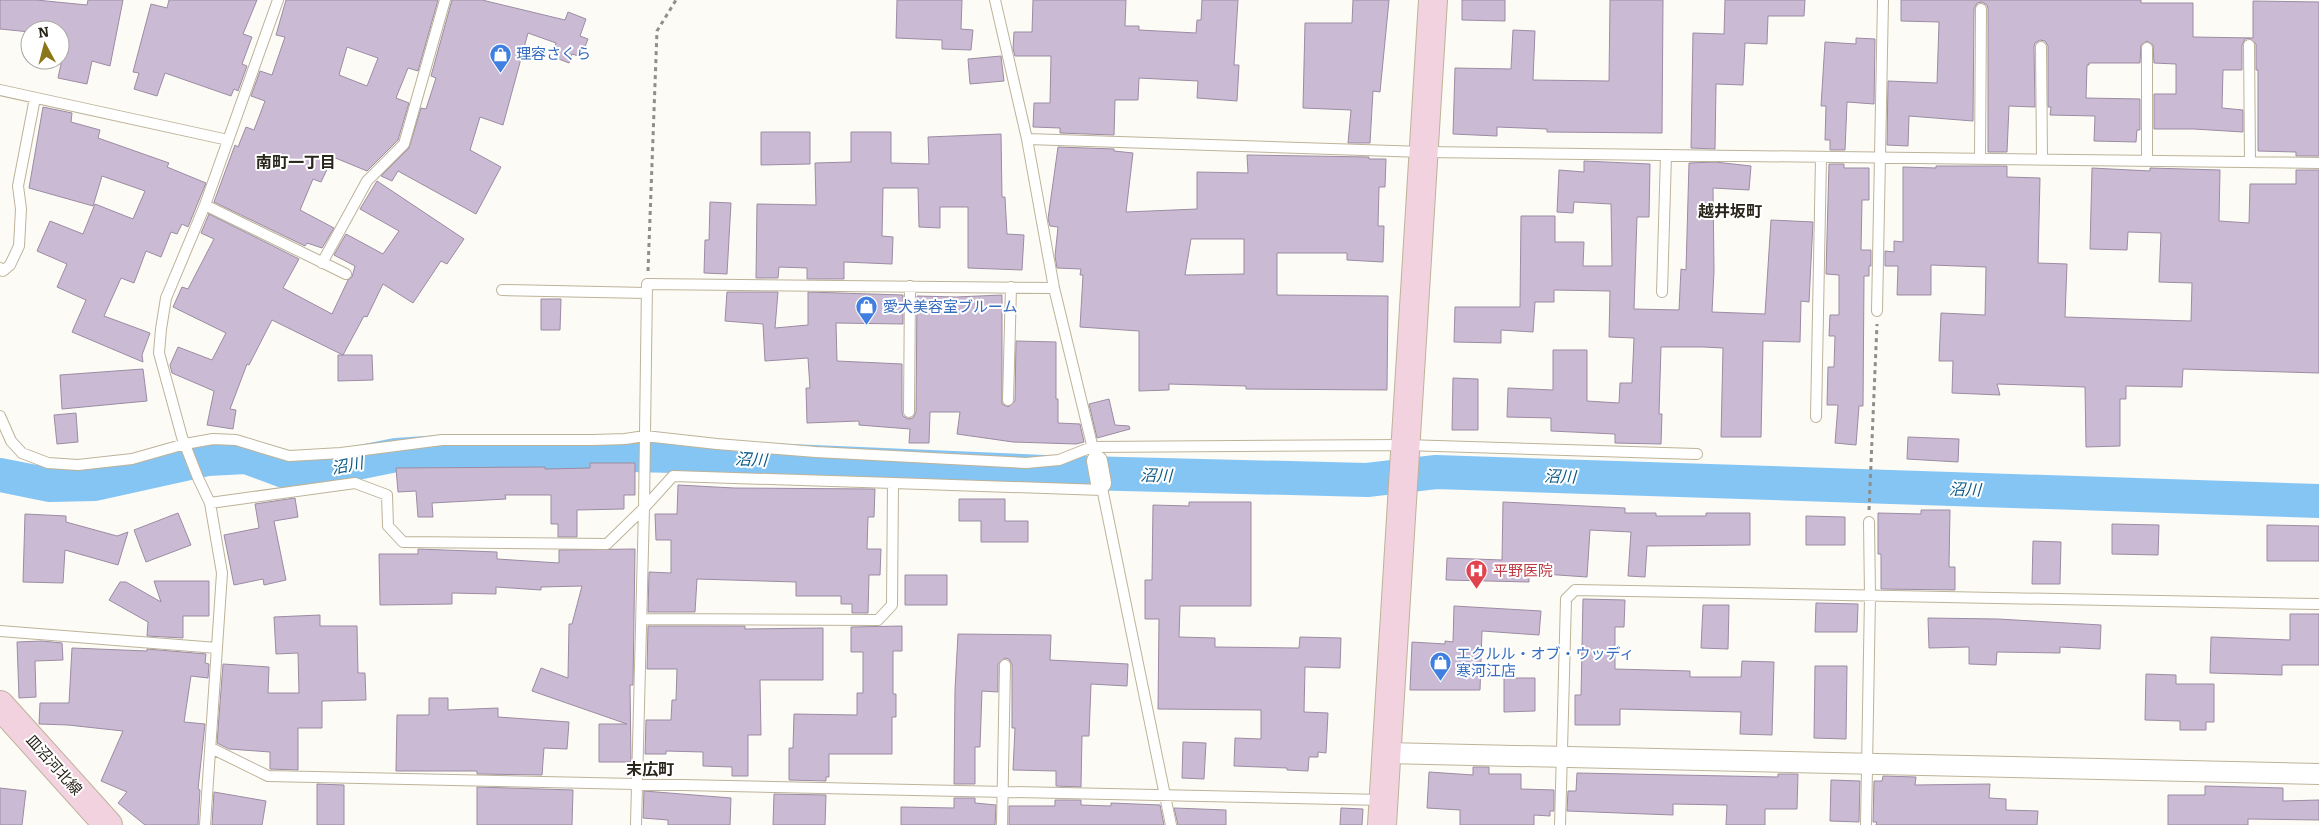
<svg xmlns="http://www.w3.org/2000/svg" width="2319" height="825" font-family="Bitter,'Noto Sans JP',serif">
<rect width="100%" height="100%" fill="#fdfbf6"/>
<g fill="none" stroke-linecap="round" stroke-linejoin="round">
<path stroke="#85c5f4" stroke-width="34" d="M0,475L50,485L95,484L208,459L246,457L284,471L327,469L396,455L456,451L675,456L1044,472L1367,480L1436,472L2319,501"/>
</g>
<path fill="#cabad3" stroke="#9b8ca3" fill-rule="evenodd" d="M0,0H36L87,5L88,0H123L110,66L92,61L87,84L58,78L67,36L60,35V30H30V32L0,29Z
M169,0H257L243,34L252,37L242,64L247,66L238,91L234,89L231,96L165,73L157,96L134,89L139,73L133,72L151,4L167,8Z
M286,0H438L418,71L408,68L396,98L409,103L398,140L367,171L333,157L321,182L313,179L300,210L334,228L322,248L307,243L305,246L214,202L235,145L238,147L246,127L254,130L265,101L251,96L260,71L272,75L285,37L276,35ZM347,47L378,58L367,86L339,75Z
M452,0H482L565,20L568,12L586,19L580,36L588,39L581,57L572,54L569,63L551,56L556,43L528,33L503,125L480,117L470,150L501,167L476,214L398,171L392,181L381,176L409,148L421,108L426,109L436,78L431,76Z
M897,0H962L961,29L973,30L971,50L942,49V40L896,38Z
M1033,0H1126L1125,26H1139V30L1196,33L1197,20H1201L1202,0H1238L1234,65H1239L1237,101L1197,98L1198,81L1139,78L1138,100H1115L1114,135L1060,133V128L1033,127L1034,103H1050L1051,56H1015L1013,49L1014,32H1032Z
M1353,0H1389L1380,92L1373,91L1370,143H1348L1351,110L1303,108L1305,23H1352Z
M1462,0H1505V21L1462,20Z
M1610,0H1663L1662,133L1547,132V129L1497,127V136L1453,134L1455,68L1511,69L1513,30L1535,31L1533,80L1609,81Z
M1725,0H1805L1804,16H1768L1767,44L1745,43L1743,85L1716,84L1715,149L1691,148L1693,33L1724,34Z
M1901,0H2141V3H2193V37L2253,38V1L2319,2V156H2296V152L2258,151V70H2256V44L2249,38L2245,39L2242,45V70H2223L2222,108L2243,110V132L2194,129H2154V94H2176V64L2154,63L2153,45L2147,41L2141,45L2140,63H2089V65H2087L2086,98L2140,99V130H2137L2136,142L2094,141L2095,116L2050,115L2051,107H2048V46L2045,41L2040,40L2035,43L2034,47L2035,107L2009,106L2007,152H1988V9L1987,5L1982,2L1977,3L1974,9L1973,121L1909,116L1908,146L1887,145L1888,81L1937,83L1939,22L1901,21Z
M1856,38L1875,39L1874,104L1847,102L1845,150H1830V140H1825L1826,106H1821L1825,42L1856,44Z
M1001,56L1004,81L970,84L968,59Z
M43,107L72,113L71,122L100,130L98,138L169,163L167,167L206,183L188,227L182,224L177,234L171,232L161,257L146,251L134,283L121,278L104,316L150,333L142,355L143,362L72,332L86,300L57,287L67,264L37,251L50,221L83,234L95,204L133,219L145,191L102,176L93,206L29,188Z
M761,132H810V164L761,165Z
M851,132H891V163L929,164L928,137L1001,134L1002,197H1005L1007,234L1024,235L1022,270L968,268V207H940V228L919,227L918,188H883L882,236L893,237L892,264L844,262V279H807V268L779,267L778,278H756L757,204L816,205L815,163L851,162Z
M1058,147L1114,149V151L1133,153L1126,212L1197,209V172L1248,173L1247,155L1369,157V159H1386L1385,187H1379L1378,226H1384L1383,262L1347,260V253H1277V295L1388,296L1387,390L1246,389V386L1169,384V390L1139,391V331L1080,327L1083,275H1080L1081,269L1057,268L1055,256L1058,227L1050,226L1048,219ZM1191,239H1244V274L1185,275Z
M1584,161L1650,164L1649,217H1637L1634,309L1679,310L1681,269L1686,270L1689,163L1715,162L1751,166L1749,190L1713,188L1714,271L1712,312L1765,314L1771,220L1813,222L1809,302L1801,301L1800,342L1763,341L1761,437H1721L1723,348L1704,347H1661L1659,414H1662L1661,444L1615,443V434L1551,431V418L1507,417L1508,388L1553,390V350H1587V401L1619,403L1620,383H1632L1634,338L1609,337L1610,291L1554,290V302H1535L1533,332L1501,330V343L1454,342L1455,307H1520L1521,216H1555V242H1584L1583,266H1612L1611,204L1574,202L1573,213L1557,212L1559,170L1584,172Z
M1829,164H1844V168H1869V200H1862L1861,250H1871V266H1869V276H1864L1863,406H1859L1856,445L1835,443L1838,405H1827L1828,367H1834L1835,336H1829L1830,315H1839V275L1826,274Z
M1936,166H2007V177L2040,178L2038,263L2067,264L2065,317L2191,321L2192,283L2159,282L2161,233L2128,232L2127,250L2090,249L2092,168L2150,171V168L2220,170L2219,221L2249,223L2250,184H2296V170H2319V373L2183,369L2182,387L2126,386V399H2120V446L2086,447L2085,387L1997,384L2000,395L1952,393L1953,361H1939L1941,313L1985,315L1986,267L1931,265V295H1897L1898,266H1885V251L1894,252V241L1903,242V167L1936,168Z
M377,181L464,239L447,264L441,261L413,303L383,284L367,317L364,316L343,355L272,320L249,365L247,364L230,409L236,410L233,429L207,425L214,391L172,373L170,365L178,347L212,360L226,333L173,307L182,287L188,289L214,239L201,233L209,214L299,259L283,288L332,314L348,280L352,277L355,266L334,255L346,234L383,254L399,231L360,209Z
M710,202L731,203L727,274L704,273L705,240H709Z
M727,292H778L775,328L808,325V292L903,295V324L836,323L837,361L902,364V412L903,416L908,419L913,418L916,412L917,296L956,297L1002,295V404L1008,407L1015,401L1016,341L1056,342V399H1058V423L1080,424L1084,442L1076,444L1013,442L957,434L960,412H930L929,443H909L910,429L859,425V421L807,423L806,388H810L808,358L765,361L763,324L725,321Z
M541,299H561L560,330H541Z
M338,355H372L373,380L338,381Z
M143,369L147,401L62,409L60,375Z
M1453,378L1478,379V430H1452Z
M1109,399L1115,425L1129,426L1130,429L1097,438L1089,404Z
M76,413L78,442L57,444L54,415Z
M1908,437L1959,439L1958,462L1907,459Z
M590,463H635V495H624V509L577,510V537H558V524H551V495H505L506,499L432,503L433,517H418L416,491L398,492L396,468L545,467V469L590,468Z
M678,485L734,488L875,489L874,517H868L867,549H881L880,575H869L868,613H852V604H841V596H796V582L697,579L695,612H648L649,572L671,573V540H656L655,514H677Z
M295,498L298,517L274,521L286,580L264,585L263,579L234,585L224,535L259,528L255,504Z
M959,499H1005V521H1028V542H981V521H959Z
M1189,502H1251V606H1180L1179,637L1215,638V647L1299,648L1300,637L1341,638L1340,668L1305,667L1304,712L1328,713L1326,753L1318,752V757H1309L1308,771L1287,770V768L1234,766L1235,738L1261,739V710L1158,709L1159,619H1145V580H1152L1153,505L1189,506Z
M1503,502L1625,508V513H1656V516H1706V513H1750V545L1647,546L1645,577L1628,576L1631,532L1590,530L1587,577L1529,573V582L1446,580L1447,558L1502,560Z
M1921,510H1950L1949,567H1955V590L1881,589V554H1878V513L1921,514Z
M178,513L191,545L146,562L134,530Z
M25,514L66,516V522L117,536L128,532L118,565L65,550L63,583L23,582Z
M1806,516L1845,517V545H1806Z
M2112,524L2159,525L2158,555L2112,554Z
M2267,525L2319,526V561H2267Z
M2033,541L2061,542L2060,584H2032Z
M418,549L497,552V559L559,563V550L635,549L633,685H630L631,762H599V724H627L532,691L541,668L568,678L569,624H572L582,586L541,587V590L496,587V594L452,593V604L380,605L379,554H418Z
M905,575H947V605H905Z
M154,581H209V616H183V638L147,636L148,622L109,600L120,582H126L161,602Z
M1583,599L1625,600L1624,627H1615V669L1690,671V677H1741L1742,661L1774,662L1772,735L1740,734L1741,712L1620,709V725H1575V695H1581Z
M1816,603L1858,604L1857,632H1815Z
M1703,605H1729L1728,649L1701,648Z
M1454,606L1541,611L1539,635L1482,631L1480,690H1410L1412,642L1445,644V641L1453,642Z
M2290,614H2319V665H2282V675L2210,673L2211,637L2290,640Z
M320,615V626H357L358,673H365L366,700L322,701V728H298V770L270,769V752L229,749L217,743L223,664L269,667L268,693H299L298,653L276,654L274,617Z
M1928,618L1998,619L2101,625L2100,649L2060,647V653L1997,652L1996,665L1969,664V647L1929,648Z
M648,626H745V629L823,628V680H760L761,735H748V776H732V767L703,766V752L666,751V754H645L646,720H671L672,700H676L677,669H647Z
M902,626V651H893V694H896V717H892V754H829V777H826V781L789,780V748H793L794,714L857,715V693H863V652H851V627Z
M958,634L1051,635L1050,660L1128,664L1127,686L1091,684L1089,736H1082L1081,787L1056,786V771L1013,770L1015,728H1012V665L1009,659L1005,658L998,664V692L982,691L980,747H975V784H954L955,690Z
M42,641L62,643L63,660L35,661L36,697L19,698L17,642Z
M72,648L147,651V649L206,654L205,663L209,664L208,678L191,676L184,722L205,724L198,789L200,790L198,825H145L118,803L127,792L101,781L123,731L68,725L39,724L40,703H69Z
M1815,666H1847L1846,739L1814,738Z
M2146,674L2176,675V684H2214V722H2206V730H2180V721L2145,720Z
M1504,678H1535V711L1504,712Z
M429,698H448V710L498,708V717L569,722L567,749L544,748L542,775L477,774V771H396L397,715H429Z
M1183,742L1206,743L1204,779L1182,778Z
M1473,767H1489V774H1521V789L1554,790V811H1550V816L1534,815V825H1460V810L1427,808L1429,772L1473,775Z
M1577,773L1778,777V774H1798L1797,809H1765V825H1726L1727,805L1673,804V815L1567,811L1568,791H1576Z
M1883,776L1916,777L1915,785L1990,784L1989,798L2006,799V810L2038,811L2037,825H1876L1877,822H1873L1874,781H1882Z
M1831,780L1860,781L1859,822L1830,821Z
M317,784L344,785V825H317Z
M2205,786L2283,788V801L2319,800V820L2248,819V825H2168V795H2205Z
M477,787L573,790L572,825H477Z
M0,788L26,791L22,825H0Z
M644,791L731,798L730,825H668V820L643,818Z
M214,792L266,801L262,825H212Z
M774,794L826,795L825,825H773Z
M954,798H975V803L996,805L995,825H901V807L954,808Z
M1055,800H1081V805L1111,806V803L1160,805L1164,825H1009V806H1055Z
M1174,808L1226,810V825H1178Z
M1341,808L1363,809L1362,825H1340Z"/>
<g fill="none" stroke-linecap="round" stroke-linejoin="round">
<defs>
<path id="lane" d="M995,0L1027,139L1054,288L1094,453
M2249,45L2250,162
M2041,47L2042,158
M0,90L228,140
M1027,139L1424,152L2319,163
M1980,158L1981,9
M2147,160V48
M205,205L346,274
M322,263L367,181L404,144L445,0
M0,268L3,271L10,265L19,246L21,209L18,186L35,98
M502,290L647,293
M1662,292L1666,155
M1877,311L1883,0
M1008,400L1011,287
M909,412L910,286
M0,416L11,441L22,453L48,463L78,465L132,459L185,444L213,439L236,440L289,456L341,453L442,440H593L625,439L645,436L717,444L816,452L1026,463L1059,460L1092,447L1405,445L1697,454
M1816,417L1821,158
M893,483L1102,490
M1101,483L1171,825
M210,503L355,483L387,495L388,526L403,542L607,544L644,508L647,284L1054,288
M0,631L217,648
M211,748L268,776L1383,800
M205,825L222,573L210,503L198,478L182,437L159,353L161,329L166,298L205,205L278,0
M636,825L644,508L673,476L893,483L892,605L878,620L642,619
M1002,825L1005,665
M1560,825L1566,599L1575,590L2319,604
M1866,825L1870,596L1869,522"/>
<path id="street" d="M1097,461L1101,483
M1386,753L2319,774"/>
<path id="secondary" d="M0,705L108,825
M1382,825L1433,0"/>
</defs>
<use href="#lane" stroke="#bdb399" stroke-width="12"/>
<use href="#street" stroke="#bdb399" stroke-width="22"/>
<use href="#secondary" stroke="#bdb399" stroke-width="30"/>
<path stroke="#918e87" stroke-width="3" stroke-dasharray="4 4" stroke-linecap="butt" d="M648,271L657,31L676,0
M1869,510L1877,324"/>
<use href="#lane" stroke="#fff" stroke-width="10"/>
<use href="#street" stroke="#fff" stroke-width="20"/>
<use href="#secondary" stroke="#f2d2de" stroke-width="28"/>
</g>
<defs>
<symbol id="shop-pin" viewBox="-11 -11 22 30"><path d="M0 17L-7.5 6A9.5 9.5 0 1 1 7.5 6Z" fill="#3f7fe0" stroke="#fff"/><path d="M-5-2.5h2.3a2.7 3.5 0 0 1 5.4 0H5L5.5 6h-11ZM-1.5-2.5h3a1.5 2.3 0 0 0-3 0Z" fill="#fff"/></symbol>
<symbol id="hospital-pin" viewBox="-11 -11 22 30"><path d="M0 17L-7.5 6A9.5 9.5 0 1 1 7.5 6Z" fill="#e0444e" stroke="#fff"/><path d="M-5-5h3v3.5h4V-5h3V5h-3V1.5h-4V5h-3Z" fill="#fff"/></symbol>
</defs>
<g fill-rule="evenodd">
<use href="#shop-pin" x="488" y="42" width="25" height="34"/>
<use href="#shop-pin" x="854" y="294" width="25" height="34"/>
<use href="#hospital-pin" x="1464" y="558" width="25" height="34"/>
<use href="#shop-pin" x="1428" y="650" width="25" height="34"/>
</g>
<g text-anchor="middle" stroke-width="4" stroke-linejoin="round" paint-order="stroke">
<g font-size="15" fill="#366cbe" stroke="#fff" text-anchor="start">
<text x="516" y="59">理容さくら</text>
<text x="883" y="312">愛犬美容室ブルーム</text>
<text x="1456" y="659">エクルル・オブ・ウッディ<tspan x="1456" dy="17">寒河江店</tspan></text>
</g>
<g font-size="15" fill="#be3a42" stroke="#fff" text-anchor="start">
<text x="1493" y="576">平野医院</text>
</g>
<g font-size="15" fill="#29251b" stroke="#fff">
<text transform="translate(54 765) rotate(48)" y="5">皿沼河北線</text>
</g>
<g font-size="16" font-weight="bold" fill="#29251b" stroke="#fff">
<text x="296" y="168">南町一丁目</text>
<text x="1730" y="217">越井坂町</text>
<text x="650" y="775">末広町</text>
</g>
<g font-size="16" font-style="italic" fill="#095783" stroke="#fff">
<text transform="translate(751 459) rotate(3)" y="6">沼川</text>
<text transform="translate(347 465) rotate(-11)" y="6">沼川</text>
<text transform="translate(1156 475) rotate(1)" y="6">沼川</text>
<text transform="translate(1560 476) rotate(2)" y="6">沼川</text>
<text transform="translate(1965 489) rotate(2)" y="6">沼川</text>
</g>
</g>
<g transform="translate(45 45) rotate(353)"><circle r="24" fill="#ffffff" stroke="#a9a8a4"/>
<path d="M0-4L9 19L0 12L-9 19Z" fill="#8c761a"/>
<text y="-8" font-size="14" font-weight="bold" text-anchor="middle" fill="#29251b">N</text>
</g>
</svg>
